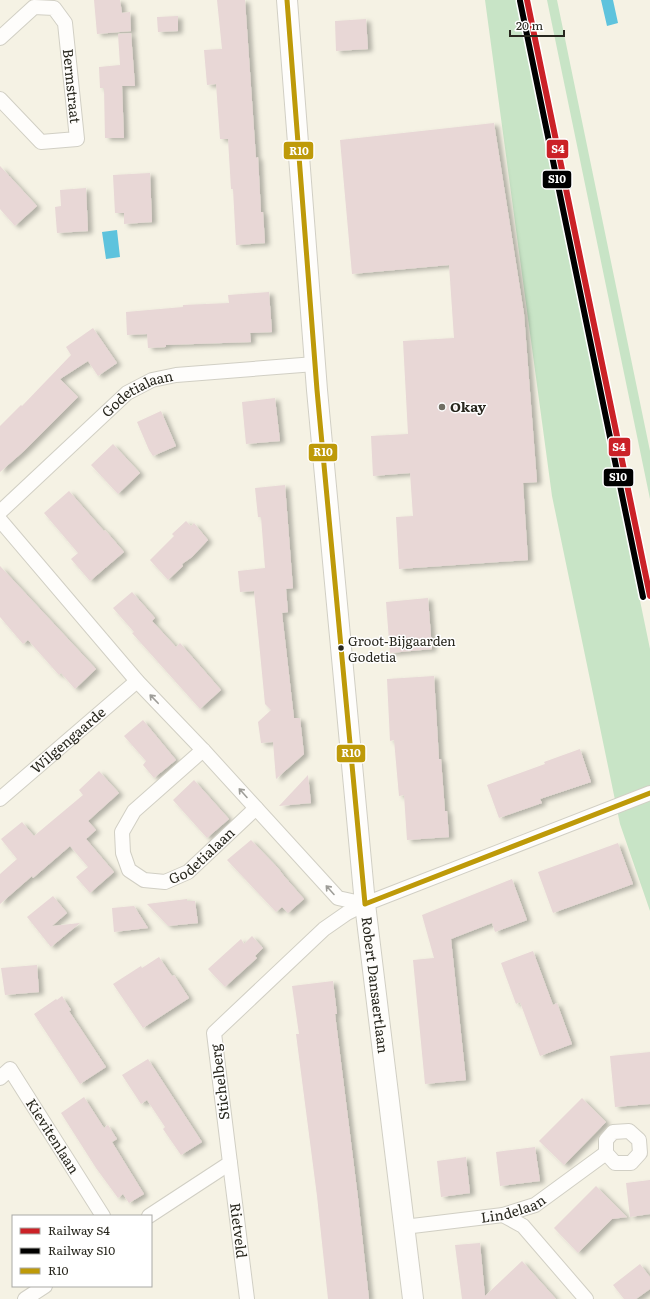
<svg xmlns="http://www.w3.org/2000/svg" width="650" height="1299" font-family="Literata,serif">
<defs>
<filter id="shadow"><feDropShadow dx="4.5" dy="2.5" stdDeviation="2" flood-color="#0004"/></filter>
</defs>
<rect width="100%" height="100%" fill="#f5f2e4"/>
<path fill="#c8e4c6" d="M485,0H516L650,649V911L620,824L552,496Z
M547,0H557L650,451V499Z"/>
<path fill="#5ec3dd" d="M601,0H613L618,23L607,26Z
M117,230L120,257L106,259L102,232Z"/>
<path fill="#e8d7d6" filter="url(#shadow)" d="M94,0H120L122,13L130,12L131,31L97,34Z
M217,0H245L256,158L258,157L261,212H263L265,243L236,245L233,189H231L228,139H220L216,84L207,85L204,50L222,49Z
M178,16V31L158,32L157,17Z
M366,19L368,49L336,51L335,21Z
M131,33L135,86H122L124,138H105L104,88H100L99,67L120,65L118,34Z
M494,123L524,314L537,482L523,483L528,560L399,569L396,517L413,516L410,473L373,476L371,436L408,434L403,341L454,338L449,265L352,274L340,140Z
M0,166L37,206L15,226L0,209Z
M150,173L152,222L124,224V213H115L113,175Z
M86,188L88,231L57,233L55,207L61,206L60,190Z
M269,292L272,332L250,333L251,342L166,345V347L148,348L147,334L127,335L126,312L183,307V305L229,303L228,295Z
M93,328L117,363L98,376L88,361L60,379L78,397L24,451L0,472V426L21,405L22,406L71,355L66,347Z
M275,398L280,441L246,444L242,402Z
M161,411L176,446L153,456L149,450L137,422Z
M113,444L140,473L118,494L91,465Z
M285,485L293,588L286,589L288,612L282,613L294,718H300L304,754L276,779L273,742L261,743L258,722L271,710L265,704L254,591L240,592L238,571L265,568L261,517H258L255,488Z
M69,491L104,531L105,530L124,552L90,581L71,559L78,553L44,513Z
M186,521L191,526L194,523L208,540L192,557L182,564L183,566L168,580L150,560L174,536L172,534Z
M0,566L96,669L75,689L61,673L59,675L28,640L23,644L0,617Z
M132,592L155,618L152,621L176,647L180,643L221,690L200,709L132,633L134,632L113,608Z
M428,598L432,649L390,653L386,602Z
M434,676L439,759H441L445,811H447L449,837L407,840L404,795L399,796L394,740L390,741L387,679Z
M143,720L176,760L154,778L143,765L146,761L124,736Z
M580,749L591,782L540,799L542,803L499,818L487,785L545,764L544,762Z
M99,771L119,793L88,821L96,830L86,839L114,872L90,893L76,877L88,867L70,846L33,878L32,876L0,904V874L17,859L1,839L22,822L34,836L83,795L79,790Z
M308,775L311,803L279,806Z
M194,780L229,819L207,838L173,800Z
M251,840L278,868L284,876L304,899L288,913L282,907L276,912L227,860Z
M618,843L633,884L553,913L538,872Z
M512,879L527,920L495,932L492,923L451,939L466,1080L425,1084L413,960L434,958L422,915Z
M53,896L67,913L52,926L80,923L51,947L27,917Z
M187,899V901H195L198,923L168,926L147,904Z
M134,906L148,928L114,932L112,908Z
M252,936L263,948L255,956L257,958L225,987L208,969L241,939L244,944Z
M533,951L553,1005L557,1003L572,1044L540,1056L520,1002L516,1004L501,963Z
M159,957L172,976L174,975L189,998L143,1028L113,984L141,966L142,968Z
M37,965L39,992L5,995L1,968Z
M333,981L337,1014H335L358,1198L369,1299H328L317,1196L296,1034H299L292,986Z
M62,996L71,1010L69,1011L106,1067L80,1084L34,1014L56,999L57,1000Z
M650,1052V1104L615,1107L610,1056Z
M148,1059L202,1142L181,1155L163,1129L165,1127L147,1100L141,1104L122,1075Z
M84,1097L104,1128L108,1125L117,1139L112,1142L144,1194L129,1203L123,1194L118,1198L96,1168L61,1113Z
M582,1098L606,1122L564,1165L539,1141Z
M535,1147L540,1181L500,1186L496,1152Z
M466,1157L470,1193L441,1197L437,1161Z
M650,1180V1214L630,1217L626,1183Z
M596,1186L627,1217L612,1219L578,1253L554,1228Z
M480,1243L485,1296L522,1261L556,1299H462L455,1245Z
M640,1264L650,1277V1289L636,1299H624L613,1285Z"/>
<g fill="none" stroke-linecap="round" stroke-linejoin="round">
<defs>
<g id="street">
<path id="s1" d="M0,38L34,7L54,8L65,23L77,139L41,142L0,99"/>
<path id="s2" d="M0,512L127,393L152,380L176,375L315,364"/>
<path d="M0,520L137,681L203,750L338,898L365,904"/>
<path id="s3" d="M203,750L134,811L122,832L123,853L129,870L144,880L165,882L188,872L256,808"/>
<path id="s4" d="M0,799L137,681"/>
<path id="s5" d="M0,1078L10,1069L103,1216"/>
<path d="M629,1131L639,1140L640,1153L631,1163H615L606,1153V1140L613,1132Z"/>
<path id="s6" d="M230,1163L247,1299"/>
<path d="M503,1215L523,1226L586,1299"/>
<path d="M149,1216L230,1163L214,1033L324,929L347,913L365,904L650,793"/>
<path id="s7" d="M404,1227L503,1215L535,1205L606,1153"/>
<path d="M25,1299L45,1286"/>
</g>
<g id="secondary">
<path id="s8" d="M287,0L317,390L365,904L413,1299"/>
</g>
</defs>
<use href="#street" stroke="#d1cfc4" stroke-width="16"/>
<use href="#secondary" stroke="#d1cfc4" stroke-width="22"/>
<use href="#street" stroke="#fefdfb" stroke-width="14"/>
<use href="#secondary" stroke="#fefdfb" stroke-width="20"/>
<defs>
<path id="bus-1" d="M287,0L317,390L365,904
M365,904L650,793"/>
</defs>
<use href="#bus-1" stroke="#fff" stroke-width="8"/>
<use href="#bus-1" stroke="#be9a09" stroke-width="5"/>
<defs>
<path id="rail-1" d="M527,0L650,596"/>
<path id="rail-2" d="M520,1L643,597"/>
</defs>
<use href="#rail-1" stroke="#fff" stroke-width="9"/>
<use href="#rail-2" stroke="#fff" stroke-width="9"/>
<use href="#rail-1" stroke="#cb2127" stroke-width="6"/>
<use href="#rail-2" stroke="#000" stroke-width="6"/>
</g>
<defs><path id="oneway-shaft" d="M-6 0H5M1.5-3L5.5 0L1.5 3" fill="none" stroke-width="1.6" stroke-linecap="round" stroke-linejoin="round"/></defs>
<g stroke="#9e9d98">
<use href="#oneway-shaft" transform="translate(154 699) rotate(-134)"/>
<use href="#oneway-shaft" transform="translate(243 793) rotate(-132)"/>
<use href="#oneway-shaft" transform="translate(330 890) rotate(-132)"/>
</g>
<circle fill="#706e63" stroke="#fff" stroke-width="1.5" cx="442" cy="407" r="4"/>
<circle fill="#28271e" stroke="#fff" stroke-width="1.5" cx="341" cy="648" r="3.5"/>
<g text-anchor="middle" stroke-width="3" stroke-linejoin="round" paint-order="stroke">
<g font-size="13" fill="#28271e" stroke="#fff" text-anchor="start">
<text x="348" y="646">Groot-Bijgaarden<tspan x="348" dy="16">Godetia</tspan></text>
</g>
<g font-size="14" fill="#28271e" stroke="#fff">
<text dy="5" stroke="none"><textPath href="#s1" startOffset="148">Bermstraat</textPath></text>
<text dy="5" stroke="none"><textPath href="#s2" startOffset="183">Godetialaan</textPath></text>
<text dy="5" stroke="none"><textPath href="#s4" startOffset="90">Wilgengaarde</textPath></text>
<text dy="5" stroke="none"><textPath href="#s3" startOffset="240">Godetialaan</textPath></text>
<text dy="5" stroke="none"><textPath href="#s8" startOffset="989">Robert Dansaertlaan</textPath></text>
<text transform="translate(220 1082) rotate(-97)" y="5">Stichelberg</text>
<text dy="5" stroke="none"><textPath href="#s5" startOffset="93">Kievitenlaan</textPath></text>
<text dy="5" stroke="none"><textPath href="#s7" startOffset="111">Lindelaan</textPath></text>
<text dy="5" stroke="none"><textPath href="#s6" startOffset="68">Rietveld</textPath></text>
</g>
<g font-size="14" font-weight="bold" fill="#28271e" stroke="#fff" text-anchor="start">
<text x="450" y="412">Okay</text>
</g>
</g>
<g stroke="#fff" stroke-width="1.5">
<rect x="546" y="139" width="23" height="20" rx="4" fill="#cb2127"/>
<rect x="283" y="141" width="31" height="19" rx="4" fill="#be9a09"/>
<rect x="542" y="170" width="30" height="19" rx="4" fill="#000"/>
<rect x="608" y="437" width="23" height="20" rx="4" fill="#cb2127"/>
<rect x="308" y="443" width="30" height="19" rx="4" fill="#be9a09"/>
<rect x="603" y="468" width="31" height="19" rx="4" fill="#000"/>
<rect x="336" y="744" width="30" height="19" rx="4" fill="#be9a09"/>
</g>
<g font-size="11" text-anchor="middle" font-weight="bold" fill="#fff">
<text x="558" y="153">S4</text>
<text x="299" y="155">R10</text>
<text x="557" y="183">S10</text>
<text x="619" y="451">S4</text>
<text x="323" y="456">R10</text>
<text x="618" y="481">S10</text>
<text x="351" y="757">R10</text>
</g>
<rect x="12" y="1215" width="140" height="72" fill="#ffffff" stroke="#a9a9a5"/>
<rect x="20" y="1228" width="20" height="6" fill="#cb2127" stroke="#a9a9a5"/>
<text x="48" y="1235" font-size="12" fill="#28271e">Railway S4</text>
<rect x="20" y="1248" width="20" height="6" fill="#000000" stroke="#a9a9a5"/>
<text x="48" y="1255" font-size="12" fill="#28271e">Railway S10</text>
<rect x="20" y="1268" width="20" height="6" fill="#be9a09" stroke="#a9a9a5"/>
<text x="48" y="1275" font-size="12" fill="#28271e">R10</text>
<path d="M510 30v6h54v-6" fill="none" stroke="#28271e" stroke-width="2"/>
<text x="516" y="30" font-size="12" fill="#28271e" stroke="#ffffff" stroke-width="3" paint-order="stroke">20 m</text>
</svg>
